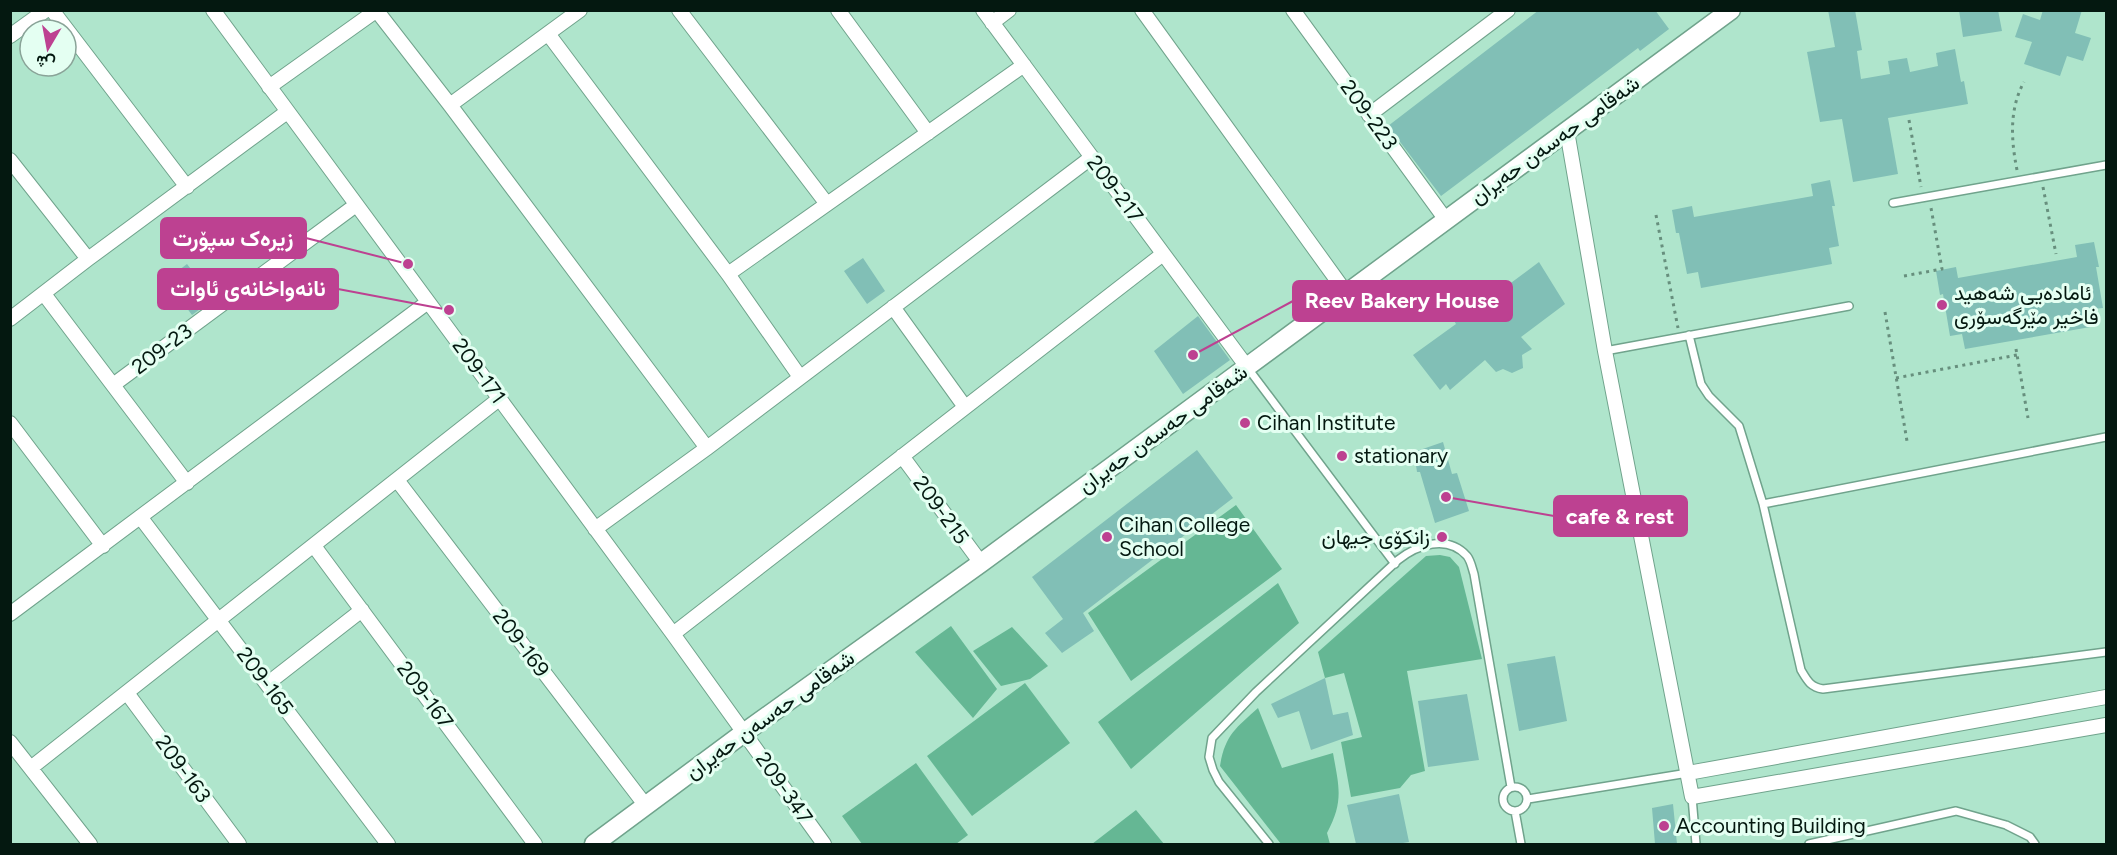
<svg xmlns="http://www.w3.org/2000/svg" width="2117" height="855" font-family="Figtree,Vazirmatn,sans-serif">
<rect width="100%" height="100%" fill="#afe5cc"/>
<path fill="#65b794" d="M1236,505L1282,569L1131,681L1088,613Z
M1440,555L1450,557L1459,567L1482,659L1407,671L1425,771L1411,775L1400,788L1351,797L1341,742L1362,737L1344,673L1325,678L1318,652L1426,556Z
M1278,583L1299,623L1131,769L1098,722Z
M951,626L997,689L973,718L915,652Z
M1012,627L1048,666L1030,679L1001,686L973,651Z
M1025,683L1070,743L972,816L927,756Z
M1258,708L1282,768L1333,753C1339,787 1344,801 1327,833L1330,844H1281L1220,766C1225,735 1236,728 1258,708Z
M916,763L968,835L956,844H862L842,816Z
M1136,810L1164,844H1092Z"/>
<path fill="#81bfb6" d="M1539,10H1655L1669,29L1640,51L1638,48L1441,196L1388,126Z
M1828,10H1855L1862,50L1857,51L1861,79L1890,74L1888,61L1907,58L1910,72L1938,66L1936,53L1955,49L1961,82L1964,81L1968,104L1888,118L1898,174L1853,182L1842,119L1820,122L1807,52L1835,47Z
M1959,10H1998L2002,31L1963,37Z
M2043,10H2082L2075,33L2091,38L2083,61L2067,56L2060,76L2024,64L2032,42L2015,37L2023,14L2040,20Z
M1830,180L1835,206H1832L1839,246L1829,248L1832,264L1701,288L1698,272L1687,274L1679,233H1676L1672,210L1692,206L1694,217L1813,196L1811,184Z
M2094,242L2099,267H2096L2103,308L2093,309L2096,326L1965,349L1962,334L1950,336L1943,294L1940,295L1936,271L1956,267L1958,278L2077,257L2075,245Z
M863,258L885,291L867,304L844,271Z
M1539,262L1565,304L1521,337L1532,349L1522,355L1523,368L1512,373L1503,369L1496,372L1485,360L1450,390L1446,384L1440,390L1413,355L1456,324L1447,309L1483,281L1496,294Z
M187,264L214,299L192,315L166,280Z
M1198,316L1230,360L1183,394L1154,351Z
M1443,442L1452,474L1457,473L1469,511L1435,523L1420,472H1417L1414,452Z
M1197,450L1233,498L1083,613L1094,631L1062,653L1045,633L1063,619L1032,577Z
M1555,656L1567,721L1519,731L1507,664Z
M1325,678L1333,715L1348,712L1353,735L1311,750L1299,711L1278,718L1271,704Z
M1467,694L1479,760L1428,767L1418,701Z
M1399,794L1409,842L1397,844H1356L1347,805Z
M1673,804L1677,844H1655L1652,808Z"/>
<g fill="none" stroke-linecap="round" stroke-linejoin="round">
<defs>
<path id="service" d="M1893,203L2106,165
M1689,335L1701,384L1709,396L1739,426L1763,504L1801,670C1807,680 1810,687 1823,689L2106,652
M1605,351L1849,306
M1247,367L1395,564
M1763,504L2106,437
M1503 799a12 12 0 1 1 24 0a12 12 0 1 1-24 0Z
M1692,797L1696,844
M1528,799L1688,773
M1515,811L1521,844
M1269,844L1219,782L1213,770L1209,757L1212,738L1256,692L1398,560C1417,545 1447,534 1467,556C1471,561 1472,568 1474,574L1511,787
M1809,844L1956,811L2006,825L2030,837L2035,844"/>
<path id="minor" d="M52,10L187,187
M213,10L673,634L824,844
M679,10L827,204
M838,10L928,133
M983,10L1247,367
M1142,10L1347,294
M1293,10L1446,220
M377,11L450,105L707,448
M992,23L1009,10
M549,35L728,274L800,377
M10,36L46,10
M269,87L377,10
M450,105L580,10
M1369,115L1508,10
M1567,131L1605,351L1692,797L2106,725
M10,160L88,259
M728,274L1024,65
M44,294L187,483
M893,307L965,407
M10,319L88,259L287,112
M113,385L356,205
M10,423L103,546
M902,456L981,563
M397,480L646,806
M141,518L388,844
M595,529L707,448L1092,157
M314,546L535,844
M10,614L428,302
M673,634L1163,254
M267,684L362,610
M127,693L239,844
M10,742L90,844
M32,767L499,399
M1688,773L2106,697"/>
<path id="tertiary" d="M594,844L745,732L981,563L1731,10"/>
</defs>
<use href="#service" stroke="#70a38c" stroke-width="10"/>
<use href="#minor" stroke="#70a38c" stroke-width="16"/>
<use href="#tertiary" stroke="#70a38c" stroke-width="21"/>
<path stroke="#678f7d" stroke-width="3" stroke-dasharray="3 4.5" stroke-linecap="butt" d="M1909,120L1921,187
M2017,170C2011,140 2009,109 2024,82
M2043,187L2056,254
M1656,215L1678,328
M1904,276L1942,269L1931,208
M1885,312L1907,441
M2016,349L2028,418
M1896,378L2017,355"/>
<use href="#service" stroke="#fff" stroke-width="7"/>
<use href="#minor" stroke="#fff" stroke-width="14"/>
<use href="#tertiary" stroke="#fff" stroke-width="18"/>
</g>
<g fill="#bd4191" stroke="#e4fff2" stroke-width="2">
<circle cx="1942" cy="305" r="6"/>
<circle cx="1245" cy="423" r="6"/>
<circle cx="1342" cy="456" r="6"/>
<circle cx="1107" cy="537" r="6"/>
<circle cx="1442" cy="537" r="6"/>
<circle cx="1664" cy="826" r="6"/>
</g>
<g text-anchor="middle" stroke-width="6" stroke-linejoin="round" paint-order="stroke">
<g font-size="21" fill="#041810" stroke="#e4fff2">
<text transform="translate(1369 115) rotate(54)" y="7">209-223</text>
<text transform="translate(1555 140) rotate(-36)" y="7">شەقامی حەسەن حەیران</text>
<text transform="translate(1115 189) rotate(53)" y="7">209-217</text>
<text transform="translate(162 349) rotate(-37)" y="7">209-23</text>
<text transform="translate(479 371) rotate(54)" y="7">209-171</text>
<text transform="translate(1163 429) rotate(-36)" y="7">شەقامی حەسەن حەیران</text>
<text transform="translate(941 510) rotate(54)" y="7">209-215</text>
<text transform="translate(521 643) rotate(53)" y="7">209-169</text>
<text transform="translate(265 681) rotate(53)" y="7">209-165</text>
<text transform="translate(425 695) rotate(53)" y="7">209-167</text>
<text transform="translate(770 715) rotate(-36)" y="7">شەقامی حەسەن حەیران</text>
<text transform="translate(183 769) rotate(54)" y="7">209-163</text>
<text transform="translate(784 788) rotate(55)" y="7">209-347</text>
</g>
<g font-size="21" fill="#041810" stroke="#e4fff2" text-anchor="start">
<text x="1954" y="300">ئامادەیی شەهید<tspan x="1954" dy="24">فاخیر مێرگەسۆری</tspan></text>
<text x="1257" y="430">Cihan Institute</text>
<text x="1354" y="463">stationary</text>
<text x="1119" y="532">Cihan College<tspan x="1119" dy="24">School</tspan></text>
<text x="1430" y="544" text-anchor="end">زانکۆی جیھان</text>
<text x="1676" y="833">Accounting Building</text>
</g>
</g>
<path fill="none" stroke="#bd4191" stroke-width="2" d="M408 264L306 238M449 310L338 289M1193 355L1293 301M1446 497L1554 516"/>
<g fill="#bd4191" stroke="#e4fff2" stroke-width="2">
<circle cx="408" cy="264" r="6"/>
<circle cx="449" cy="310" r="6"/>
<circle cx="1193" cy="355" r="6"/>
<circle cx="1446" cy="497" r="6"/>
</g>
<g fill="#bd4191" stroke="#bd4191" stroke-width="2">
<rect x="161" y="218" width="145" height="40" rx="6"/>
<rect x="158" y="269" width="180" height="40" rx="6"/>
<rect x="1293" y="281" width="219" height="40" rx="6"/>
<rect x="1554" y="496" width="133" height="40" rx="6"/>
</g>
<g font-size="22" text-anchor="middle" font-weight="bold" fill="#fff">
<text x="233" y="246">زیرەک سپۆرت</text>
<text x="248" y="296">نانەواخانەی ئاوات</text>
<text x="1402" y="308">Reev Bakery House</text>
<text x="1620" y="524">cafe &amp; rest</text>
</g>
<rect width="2117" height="855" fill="none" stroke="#041810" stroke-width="24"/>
<g transform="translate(48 48) rotate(190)"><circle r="28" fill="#e4fff2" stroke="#8aa398" stroke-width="1.5"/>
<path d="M0-4.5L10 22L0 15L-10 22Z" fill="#bd4191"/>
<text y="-9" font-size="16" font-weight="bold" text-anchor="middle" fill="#041810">ش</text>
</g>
</svg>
